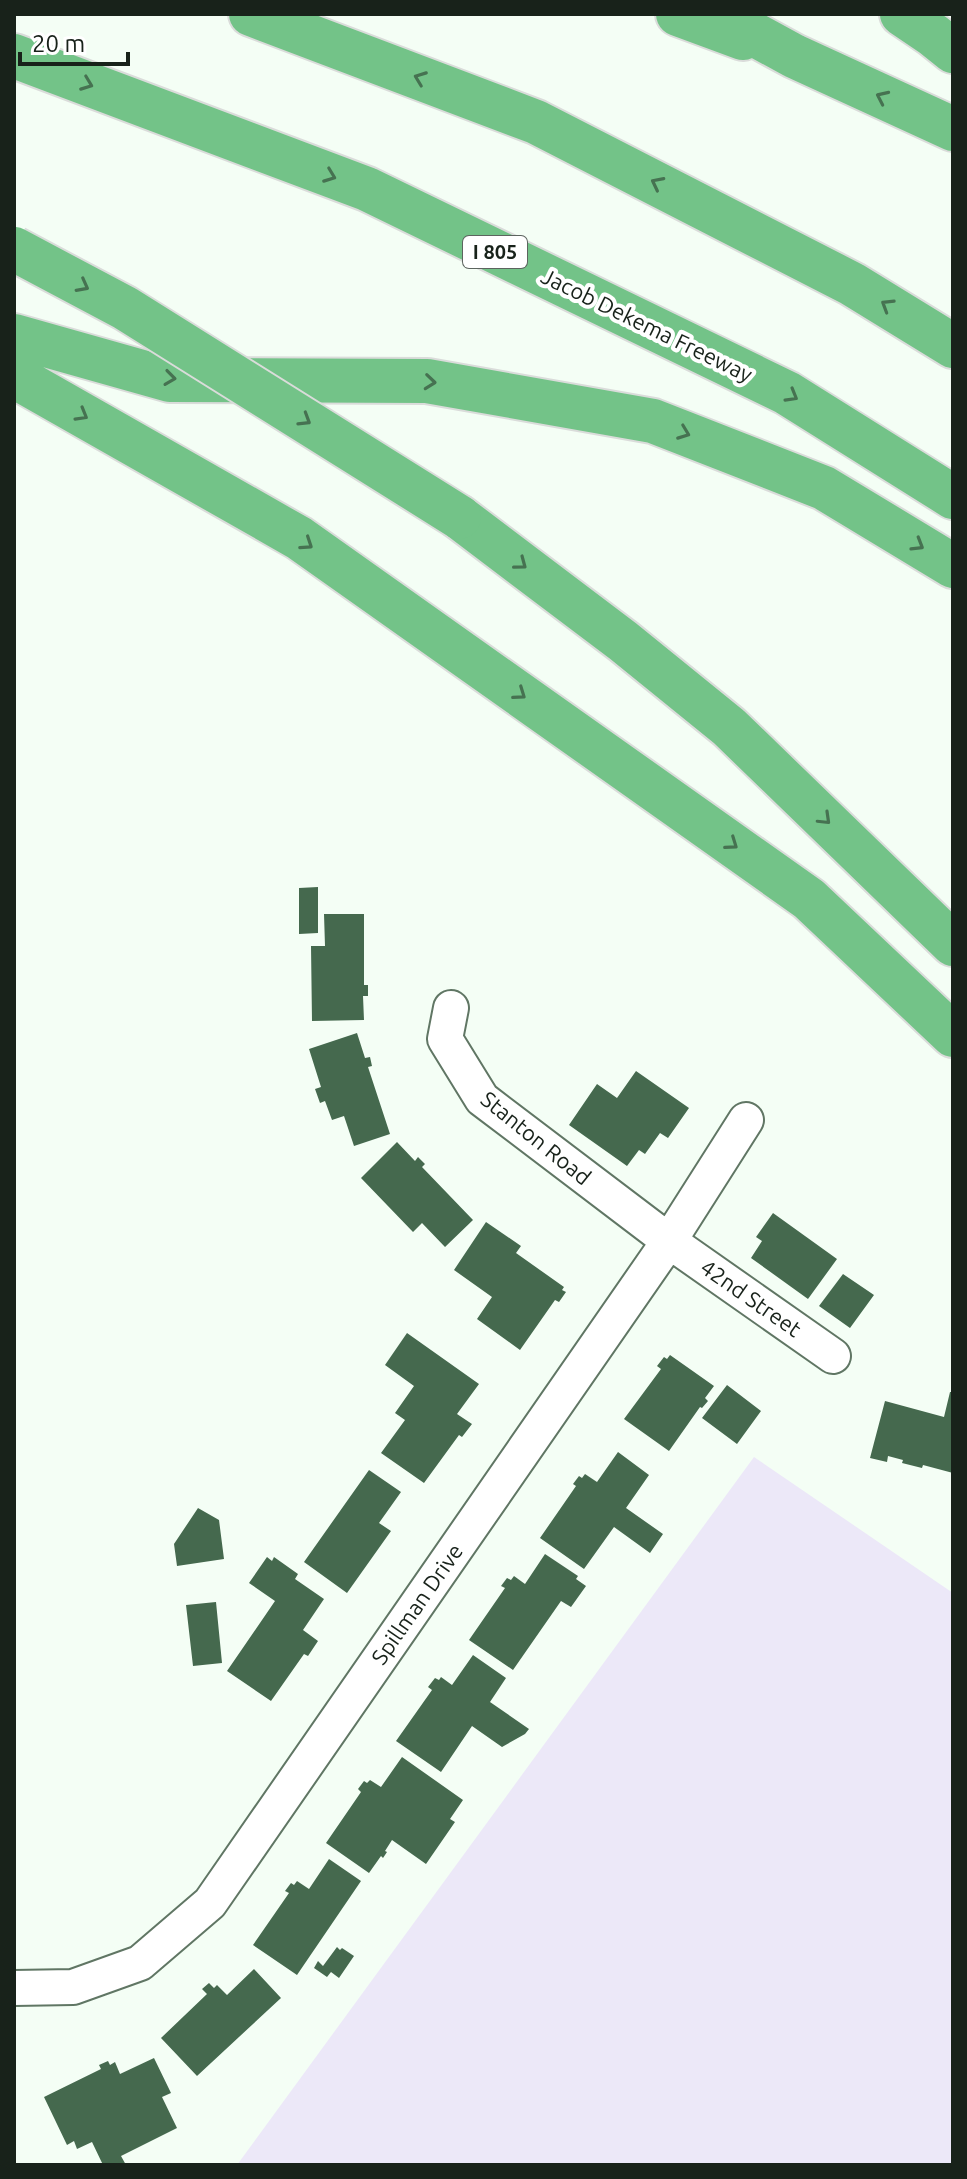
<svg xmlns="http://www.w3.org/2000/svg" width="967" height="2179" font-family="Ubuntu,sans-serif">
<rect width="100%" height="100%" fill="#f4fef5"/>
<path fill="#ece8f8" d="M754,1457L953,1593V2165H237Z"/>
<path fill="#45694e" d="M318,887V933L299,934V888Z
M324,914H364V985H368V996H363L364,1020L312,1021L311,946H325Z
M357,1033L365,1058L370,1057L372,1066L368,1067L390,1134L354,1146L344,1116L332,1120L325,1101L320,1103L315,1089L321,1087L309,1049Z
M636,1071L689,1108L668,1138L660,1133L645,1154L639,1150L627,1166L569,1125L597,1084L617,1098Z
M397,1142L415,1161L418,1157L425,1164L422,1167L473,1220L445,1247L422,1223L413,1232L361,1178Z
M773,1213L837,1259L808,1299L751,1258L762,1241L756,1237Z
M486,1222L521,1246L516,1253L564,1287L562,1290L566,1292L559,1302L555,1300L520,1350L477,1319L492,1297L454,1270Z
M843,1274L874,1295L850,1328L819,1306Z
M407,1333L479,1384L457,1414L472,1424L462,1437L459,1435L424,1483L381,1453L405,1420L395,1413L414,1386L385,1365Z
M670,1355L714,1386L705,1398L708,1401L702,1408L700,1407L669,1451L624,1419L661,1369L657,1366L664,1357L667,1359Z
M727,1385L761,1411L737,1444L702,1418Z
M950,1392H953V1473L923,1465L922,1468L902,1463L903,1460L888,1456L887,1462L870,1458L885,1401L944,1417Z
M618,1452L649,1475L626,1508L663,1534L650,1553L614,1527L584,1569L540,1538L576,1486L573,1484L579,1476L582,1478L585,1474L597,1482Z
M369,1470L401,1492L379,1523L391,1531L347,1593L304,1562Z
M198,1508L219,1520L224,1559L177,1566L174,1544Z
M545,1554L578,1576L576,1579L586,1586L571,1607L561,1601L513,1670L469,1640L505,1588L501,1586L507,1578L511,1580L514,1576L525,1584Z
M267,1557L272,1561L274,1557L298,1574L295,1579L324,1599L303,1630L318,1641L308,1656L304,1654L271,1701L227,1671L275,1601L249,1583Z
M216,1602L222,1663L193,1666L186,1605Z
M473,1655L506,1678L490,1702L529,1729L525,1734L502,1747L472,1726L441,1772L396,1741L432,1690L428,1687L435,1678L439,1680L441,1677L452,1685Z
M402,1757L463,1800L450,1819L455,1822L426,1864L392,1840L385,1851L387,1852L383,1858L381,1856L369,1873L326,1843L361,1792L358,1789L364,1781L367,1783L370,1780L381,1787Z
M329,1859L361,1881L297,1975L253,1945L289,1893L285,1891L291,1883L294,1885L297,1881L309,1889Z
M337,1947L340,1950L342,1948L354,1956L339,1978L331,1972L327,1977L314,1968L318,1961L323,1966Z
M254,1969L281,1998L197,2076L161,2038L207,1994L202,1989L209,1983L214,1988L217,1985L227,1995Z
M154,2058L171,2093L162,2097L177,2128L121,2156L126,2165H103L92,2142L77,2149L74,2141L67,2145L44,2097L101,2069L99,2065L108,2061L110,2065L115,2062L120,2074Z"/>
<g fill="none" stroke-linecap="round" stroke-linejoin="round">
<defs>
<path id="minor" d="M451,1008L445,1039L482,1099L669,1241L833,1356
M14,1988L73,1987L140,1963L210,1903L669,1241L746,1120"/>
<path id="motorway" d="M251,14L536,122L852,284L953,346
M678,14L743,38
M717,14L794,56L953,129
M902,14L933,35L953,51
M14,56L367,189L787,393L953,497
M14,336L170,380L427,381L653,421L824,488L953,566
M14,376L299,538L809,899L953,1035
M459,517L623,641L729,727L953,944"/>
</defs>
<use href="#minor" stroke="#607664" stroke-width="38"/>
<use href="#motorway" stroke="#dadcda" stroke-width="48"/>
<use href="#minor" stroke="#fff" stroke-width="34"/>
<use href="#motorway" stroke="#73c388" stroke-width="44"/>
<defs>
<path id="motorway-bridge" d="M14,249L125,308L459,517"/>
</defs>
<use href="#motorway-bridge" stroke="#dadcda" stroke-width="48" stroke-linecap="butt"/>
<use href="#motorway-bridge" stroke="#73c388" stroke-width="44"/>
</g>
<defs><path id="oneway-chevron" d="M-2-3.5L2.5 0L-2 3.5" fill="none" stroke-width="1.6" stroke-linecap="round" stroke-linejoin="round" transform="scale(2)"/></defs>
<g stroke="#467251">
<use href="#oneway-chevron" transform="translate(420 78) rotate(-159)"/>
<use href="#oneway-chevron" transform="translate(87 84) rotate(21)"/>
<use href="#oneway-chevron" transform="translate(882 97) rotate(-155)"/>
<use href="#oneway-chevron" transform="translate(330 176) rotate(21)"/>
<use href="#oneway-chevron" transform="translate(657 183) rotate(-153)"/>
<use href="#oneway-chevron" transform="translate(83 286) rotate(28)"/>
<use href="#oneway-chevron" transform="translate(887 305) rotate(-148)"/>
<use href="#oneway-chevron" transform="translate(170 378) rotate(8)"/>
<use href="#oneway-chevron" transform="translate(430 382) rotate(6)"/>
<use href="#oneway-chevron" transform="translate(792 396) rotate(30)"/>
<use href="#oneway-chevron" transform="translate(82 415) rotate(30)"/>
<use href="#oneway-chevron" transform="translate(305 420) rotate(32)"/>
<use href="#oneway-chevron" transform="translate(684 433) rotate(21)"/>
<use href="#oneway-chevron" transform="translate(307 544) rotate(34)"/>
<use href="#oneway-chevron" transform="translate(918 545) rotate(31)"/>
<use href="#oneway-chevron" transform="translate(521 564) rotate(37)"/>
<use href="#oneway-chevron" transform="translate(520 694) rotate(35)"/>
<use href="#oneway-chevron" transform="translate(825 819) rotate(44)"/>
<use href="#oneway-chevron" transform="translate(732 844) rotate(35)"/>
</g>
<g text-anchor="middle" stroke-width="8" stroke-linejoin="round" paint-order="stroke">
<rect fill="#fff" stroke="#5d645f" stroke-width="2" x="463" y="236" width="64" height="32" rx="6"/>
<g font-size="20" font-weight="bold" fill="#18221a">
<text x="495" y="259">I 805</text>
</g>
<g font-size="22" fill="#18221a" stroke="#fff">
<text transform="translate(647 325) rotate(26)" y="8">Jacob Dekema Freeway</text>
<text transform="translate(536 1138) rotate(39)" y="8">Stanton Road</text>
<text transform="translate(751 1298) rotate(35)" y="8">42nd Street</text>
<text transform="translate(417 1604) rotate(-55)" y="8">Spillman Drive</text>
</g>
</g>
<rect width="967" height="2179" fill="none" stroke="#18221a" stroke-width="32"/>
<path d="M20 52v12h108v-12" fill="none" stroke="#18221a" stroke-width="4"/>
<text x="32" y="52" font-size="24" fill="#18221a" stroke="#ffffff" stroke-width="6" paint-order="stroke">20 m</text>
</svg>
